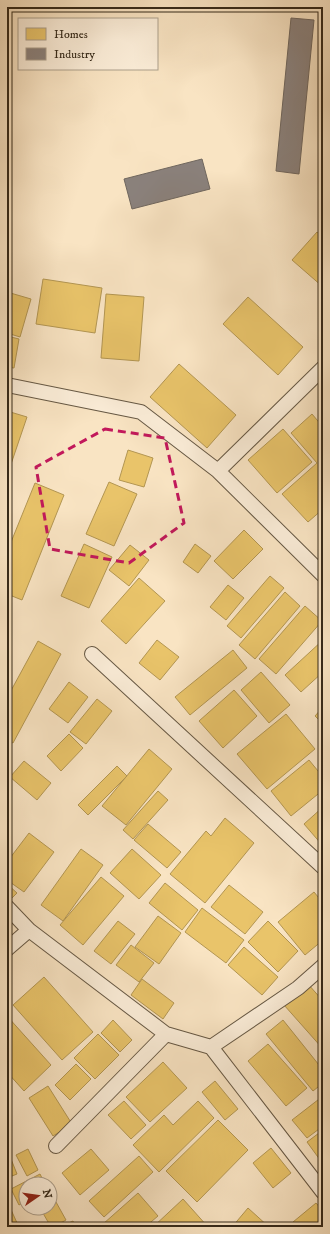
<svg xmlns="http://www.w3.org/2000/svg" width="330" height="1234" font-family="'IM FELL DW Pica',serif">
<rect width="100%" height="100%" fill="#f9e4c3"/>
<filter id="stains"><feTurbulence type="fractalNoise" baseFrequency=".005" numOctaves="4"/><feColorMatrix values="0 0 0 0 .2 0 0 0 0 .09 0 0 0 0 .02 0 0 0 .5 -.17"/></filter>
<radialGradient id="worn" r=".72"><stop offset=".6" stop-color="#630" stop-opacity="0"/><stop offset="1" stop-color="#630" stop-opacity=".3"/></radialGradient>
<path fill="#e9c46a" stroke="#b39652" d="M317,232L323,237V287L292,260Z
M43,279L102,288L95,333L36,324Z
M7,292L31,299L20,337L7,333Z
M106,294L144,297L139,361L101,358Z
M248,297L303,347L278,375L223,324Z
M7,336L19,339L14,368L7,367Z
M179,364L236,415L207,448L150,397Z
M7,411L27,417L7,476Z
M312,414L323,427V509L308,522L282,494L317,463L291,433Z
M283,429L312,462L277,493L248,460Z
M128,450L153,458L144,487L119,480Z
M109,482L137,494L114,546L86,534Z
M35,483L64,495L22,600L7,594V552Z
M244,530L263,549L233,579L214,561Z
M84,544L112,557L89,608L61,596Z
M195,544L211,556L198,573L183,562Z
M130,545L149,560L129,586L109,570Z
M270,576L284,588L241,638L227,626Z
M139,578L165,601L126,644L101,621Z
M228,585L244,598L226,620L210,607Z
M285,592L300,606L255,659L239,645Z
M305,606L322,621L276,674L259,659Z
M157,640L179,657L160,680L139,663Z
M323,640V672L301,692L285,675Z
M38,641L61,654L13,743L7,740V698Z
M233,650L247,668L190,715L175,697Z
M261,672L290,705L269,723L241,690Z
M69,682L88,697L68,723L49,709Z
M234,690L257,716L223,748L199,721Z
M97,699L112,711L86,744L70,732Z
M323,707V724L315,716Z
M286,714L315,749L267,789L237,754Z
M69,734L83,748L61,771L47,756Z
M149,749L172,769L126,825L102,806Z
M309,760L323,777V790L291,816L271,791Z
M24,761L51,783L37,800L10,777Z
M117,766L127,776L88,815L78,805Z
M158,791L168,800L133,839L123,830Z
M323,807V846L304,824Z
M225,818L254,843L205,903L170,874L206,831L211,836Z
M148,824L181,852L167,868L134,840Z
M29,833L54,852L24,892L7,880V862Z
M81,849L103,865L63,921L41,905Z
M132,849L161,875L139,899L110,873Z
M101,877L124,896L83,945L60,925Z
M165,883L198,910L182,930L149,903Z
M7,884L17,893L7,903Z
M229,885L263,912L245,934L211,907Z
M314,892L323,903V940L305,955L278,922Z
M202,908L244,940L226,963L185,932Z
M158,916L181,933L159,964L135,947Z
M118,921L135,934L111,964L94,951Z
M268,921L298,951L278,972L248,942Z
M131,945L154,963L139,982L116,965Z
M244,947L278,977L262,995L228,965Z
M44,977L93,1032L62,1060L13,1005Z
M142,979L174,1003L163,1019L131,995Z
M308,984L323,1001V1049L284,1005Z
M7,1016L51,1065L24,1091L7,1072Z
M113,1020L132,1040L120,1052L101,1033Z
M283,1020L323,1070V1083L313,1091L266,1034Z
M98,1034L119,1055L95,1079L74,1058Z
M268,1044L307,1088L286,1106L248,1061Z
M163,1062L187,1088L150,1122L126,1097Z
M76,1064L91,1079L70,1100L55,1085Z
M215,1081L238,1109L225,1120L202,1092Z
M48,1086L72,1124L53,1136L29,1098Z
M323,1096V1126L307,1138L292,1120Z
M124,1101L146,1125L131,1139L108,1115Z
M198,1101L214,1118L159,1172L133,1145L164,1115L173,1125Z
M218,1120L248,1150L197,1202L166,1171Z
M323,1130V1164L307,1142Z
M271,1148L291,1173L273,1188L253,1163Z
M7,1149L17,1174L7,1178Z
M28,1149L38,1170L27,1176L16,1155Z
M91,1149L109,1170L80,1195L62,1173Z
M139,1156L153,1172L104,1217L89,1201Z
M40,1174L45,1184H26V1201L19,1205L11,1189Z
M50,1193H51L66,1220L53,1227H51L40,1208H50Z
M138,1193L158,1216L145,1227H106L103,1224Z
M183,1199L208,1227H153Z
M7,1201L18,1225L12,1227H7Z
M316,1203L323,1211V1223L318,1227H297L293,1222Z
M248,1208L269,1227H232Z
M73,1221L76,1227H62V1226Z"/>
<path fill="#8a817c" stroke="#70675e" d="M291,18L314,20L299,174L276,171Z
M202,159L210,189L132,209L124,179Z"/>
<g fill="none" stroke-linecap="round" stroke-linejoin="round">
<defs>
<path id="minor" d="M7,385L141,412L218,471L323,575
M218,471L323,368
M92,654L323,867
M7,907L29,930L166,1034L211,1047L323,1192
M7,949L29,930
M211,1047L298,988L323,966
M56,1146L166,1034"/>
</defs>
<use href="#minor" stroke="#665844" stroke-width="16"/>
<use href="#minor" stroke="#fbedd8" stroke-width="14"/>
</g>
<path fill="none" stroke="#c2185b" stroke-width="3" stroke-dasharray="8 5" stroke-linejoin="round" d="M105,429L165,438L184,523L129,563L50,549L36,467Z"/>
<rect width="330" height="1234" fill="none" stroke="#f9e4c3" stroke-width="24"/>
<rect x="8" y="8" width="314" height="1218" fill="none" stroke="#352919" stroke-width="2"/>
<rect x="12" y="12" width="306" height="1210" fill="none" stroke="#352919"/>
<rect x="18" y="18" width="140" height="52" fill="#fbedd8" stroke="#ac9f8c"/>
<rect x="26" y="28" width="20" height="12" fill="#e9c46a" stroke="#ac9f8c"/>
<text x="54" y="38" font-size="12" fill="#352919">Homes</text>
<rect x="26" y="48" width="20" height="12" fill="#8a817c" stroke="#ac9f8c"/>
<text x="54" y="58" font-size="12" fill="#352919">Industry</text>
<g transform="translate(38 1196) rotate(77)"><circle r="19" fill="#fbedd8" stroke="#ac9f8c"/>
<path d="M0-3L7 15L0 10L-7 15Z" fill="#8f2418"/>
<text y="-6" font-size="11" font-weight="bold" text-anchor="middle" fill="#352919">N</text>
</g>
<rect width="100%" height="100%" filter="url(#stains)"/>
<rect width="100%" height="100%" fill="url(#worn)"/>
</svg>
